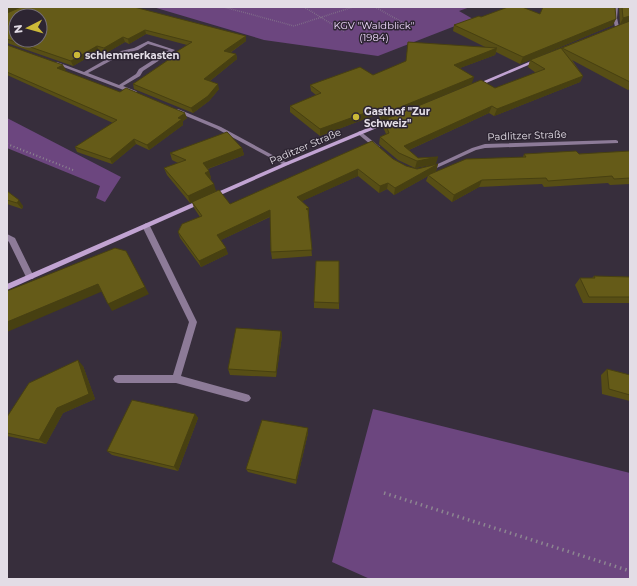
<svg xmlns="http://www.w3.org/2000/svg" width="637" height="586" font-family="Montserrat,sans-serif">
<rect width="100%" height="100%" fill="#372e3c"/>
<path fill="#6c467f" d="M153,7H470L459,11L473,19L378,56L264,40Z
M7,118L121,177L105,202L96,198L100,186L7,148Z
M373,409L630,473V579H370L332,562Z"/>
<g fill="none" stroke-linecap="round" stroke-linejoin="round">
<path stroke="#8d8691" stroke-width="1.5" stroke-dasharray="0.5 1.5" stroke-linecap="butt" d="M224,7L294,26L353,7
M304,7L345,32
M375,7L409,26"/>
<path stroke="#8d8691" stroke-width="2" stroke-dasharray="1 2.5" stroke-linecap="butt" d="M7,144L73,170"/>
<path stroke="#8d8691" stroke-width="3.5" stroke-dasharray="1.5 4" stroke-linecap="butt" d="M384,493L630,571"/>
<path fill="#8d7b98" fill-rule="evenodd" d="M360,131L380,147V149H376L358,134V132Z
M616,140L618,141V143L485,148L476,150L430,171L428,172L425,170L472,148L485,144Z
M146,223L150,226L197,322L181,376L246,394L249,395L251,398L249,401L246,402L176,383H118L115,382L113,379L115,376L118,375H173L189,322L142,226Z"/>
<path fill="#8d7b98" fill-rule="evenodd" d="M614,7H618L617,18L619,27L617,28L615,27L613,18Z
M148,41L175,50L143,71L140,76L123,86L136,91L137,92L134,94L53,63L57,62L84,72L121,51L134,48ZM148,44L169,50L139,69L136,74L119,85L88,73L125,53L138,50Z
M174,109H178L221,127L289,164L288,165H284L217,129L174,111Z
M7,234L15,238L34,277L33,279H27L9,242L7,240Z"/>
<path fill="#c1a3d2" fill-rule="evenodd" d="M536,59L540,60L477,87L472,86Z
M394,117L396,118V120L288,165L7,290V284L284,163Z"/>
</g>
<path fill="#574e15" d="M7,7L246,36V41L230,53L236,54L237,59L210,81L219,89L209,101L193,113L134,89L133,84L172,57L171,55L187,45L146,34L129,44L125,42L106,53L99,51L73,66L7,43Z
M619,7H630V89L628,90L572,60L583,76L580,82L494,116L489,113L409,150L418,158L436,164L415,168L398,160L379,144L380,137L386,134L383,127L384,120L495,88L536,73L528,67L530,60L627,22L620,24Z
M540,14L613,25L520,64L496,52L495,55L460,68L472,83L381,121L378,114L320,136L290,112V106L316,95L311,91L310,85L373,75L406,62L408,42L487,48L453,31L454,25L481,17Z
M7,45L66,70L64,71L187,118L183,121V125L149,150L136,144L112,164L77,152L75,147L113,123L7,75Z
M242,148L244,155L208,169L211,178L210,179L216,191L190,203L167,175L164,168L178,163L172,160L170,153Z
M630,151V184L610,185L608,183L544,187L542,184L479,187L452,202L426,181L428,176L394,195L387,189L379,193L358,176L302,201L309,214L308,215L312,256L272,259L271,252L270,217L221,240L228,254L201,267L180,238L178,232L200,217L194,208L192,202L230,204L393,159L406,166L417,169L438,164L436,171L433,172L523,157L524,154H579Z
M7,191L23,206L22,209L7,204Z
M594,276L630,277V303H583L575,285L580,278H592Z
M314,302L339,303V309L314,308Z
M281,331L282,336L276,377L230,375L228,369Z
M83,366L95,399L63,413L46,444L7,436V417Z
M607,369L630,375V401L602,394L601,375Z
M195,414L198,418L178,471L112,455L107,451Z
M308,428V433L296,484L248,472L246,469Z"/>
<path fill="#474011" d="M9,7H22L7,13V8Z
M630,16V22L620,24L623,18Z
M616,19L613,25L520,64L523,57Z
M145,30L146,34L129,44L128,39Z
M246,36V41L225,56L224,51Z
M123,37L125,42L106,53L104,48Z
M97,46L99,51L73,66L71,61Z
M497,48L495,55L452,71L454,65Z
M236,54L237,59L206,84L204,79Z
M63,65L66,70L60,73L57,68Z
M583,76L580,82L494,116L497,109Z
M474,77L472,83L381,121V115Z
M218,84L219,89L209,101L193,113L191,108Z
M492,106L489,113L402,153L404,146Z
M379,108L378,114L320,136V129Z
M185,113L187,118L183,121V125L149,150L147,145L178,118Z
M134,139L136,144L112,164L110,159Z
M242,148L244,155L204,170L203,163Z
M438,157L436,164L415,168L417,161Z
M438,164L436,171L429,175H428V176L394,195L395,188Z
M358,169V176L298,203L297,197Z
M209,171L211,178L207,180L205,173Z
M482,180L479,187L452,202L454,195Z
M388,183L387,189L379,193L380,186Z
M214,184L216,191L190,203L188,196Z
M19,200L23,206L22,209L17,203Z
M309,208V214L306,215V209Z
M270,210L271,216L219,241L217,235Z
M226,248L228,254L201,267L199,261Z
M126,251L149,294L112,311L108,304Z
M98,284L103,291L7,332V322Z
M281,331L282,336L276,377V372Z
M78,360L83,366L95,399L63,413L46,444L39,440Z
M195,414L198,418L178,471L174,467Z
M308,428V433L296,484V480Z"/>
<path fill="#655b18" stroke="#474011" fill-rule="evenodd" d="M21,7H134L246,36L224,51L236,54L204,79L218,84L208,96L191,108L133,84L174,56L171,55L192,42L145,30L128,39L123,37L104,48L97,46L71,61L7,39V13ZM16,16H40V40H16Z
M508,7H522L540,14L543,7H615L616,19L523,57L454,25L479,16L481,17Z
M622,7H630V16L623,18Z
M630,21V82L562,48L622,24Z
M408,42L497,48L454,65L474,77L381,115L379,108L320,129L290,106L321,93L310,85L360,67L373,75L406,61Z
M7,45L63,65L57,68L120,92L126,88L185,113L178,118L182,119L147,145L134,139L110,159L75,147L117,120L7,72Z
M561,48L583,76L497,109L492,106L404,146L418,158L438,157L417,161L399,153L380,137L389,133L384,120L481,80L495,88L545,69L530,60Z
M227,132L242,148L203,163L209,171L205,173L214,184L188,196L164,168L186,160L170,153Z
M372,141L393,159L406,166L417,169L438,164L395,188L388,183L380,186L358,169L297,197L309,208L306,209L308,210L312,250L271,252L270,210L217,235L226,248L199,261L178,232L182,224L202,216L192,202L219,190L230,204Z
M576,151L579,154L630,151V178L614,179L612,176L548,181L546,178L482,180L454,195L428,175L466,159L526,157L524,154Z
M7,191L19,200L17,203L7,200Z
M115,248L126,251L145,287L108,304L98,284L7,322V291Z
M316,261H339V303L314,302Z
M594,276L630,277V297H589L580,278H595Z
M236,328L281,331L276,372L228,369Z
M78,360L89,394L57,408L39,440L7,433V417L29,383Z
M607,369L630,375V395L609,389Z
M132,400L195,414L174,467L107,451Z
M262,420L308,428L296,480L246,469Z"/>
<g fill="#ccb938" stroke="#2d2532" stroke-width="1.5">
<circle cx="77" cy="55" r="4"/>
<circle cx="356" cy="117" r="4"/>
</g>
<g text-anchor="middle" stroke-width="3" stroke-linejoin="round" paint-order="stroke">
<g font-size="10" fill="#f1dafe" stroke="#2d2532">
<text x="374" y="29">KGV "Waldblick"<tspan x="374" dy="12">(1984)</tspan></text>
</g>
<g font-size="10" font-weight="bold" fill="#e3dde6" stroke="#2d2532" text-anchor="start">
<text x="85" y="59">schlemmerkasten</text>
<text x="364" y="115">Gasthof "Zur<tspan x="364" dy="12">Schweiz"</tspan></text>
</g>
<g font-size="10" fill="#e3dde6" stroke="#2d2532">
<text transform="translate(527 135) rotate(-2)" y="4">Padlitzer Straße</text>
<text transform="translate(305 146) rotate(-23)" y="4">Paditzer Straße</text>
</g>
</g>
<rect width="637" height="586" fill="none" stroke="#e3dde6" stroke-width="16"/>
<g transform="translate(28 28) rotate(264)"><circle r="19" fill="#2d2532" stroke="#766f7a"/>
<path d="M0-3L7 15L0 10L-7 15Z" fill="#ccb938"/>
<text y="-6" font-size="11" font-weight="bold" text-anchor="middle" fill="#e3dde6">N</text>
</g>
</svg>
